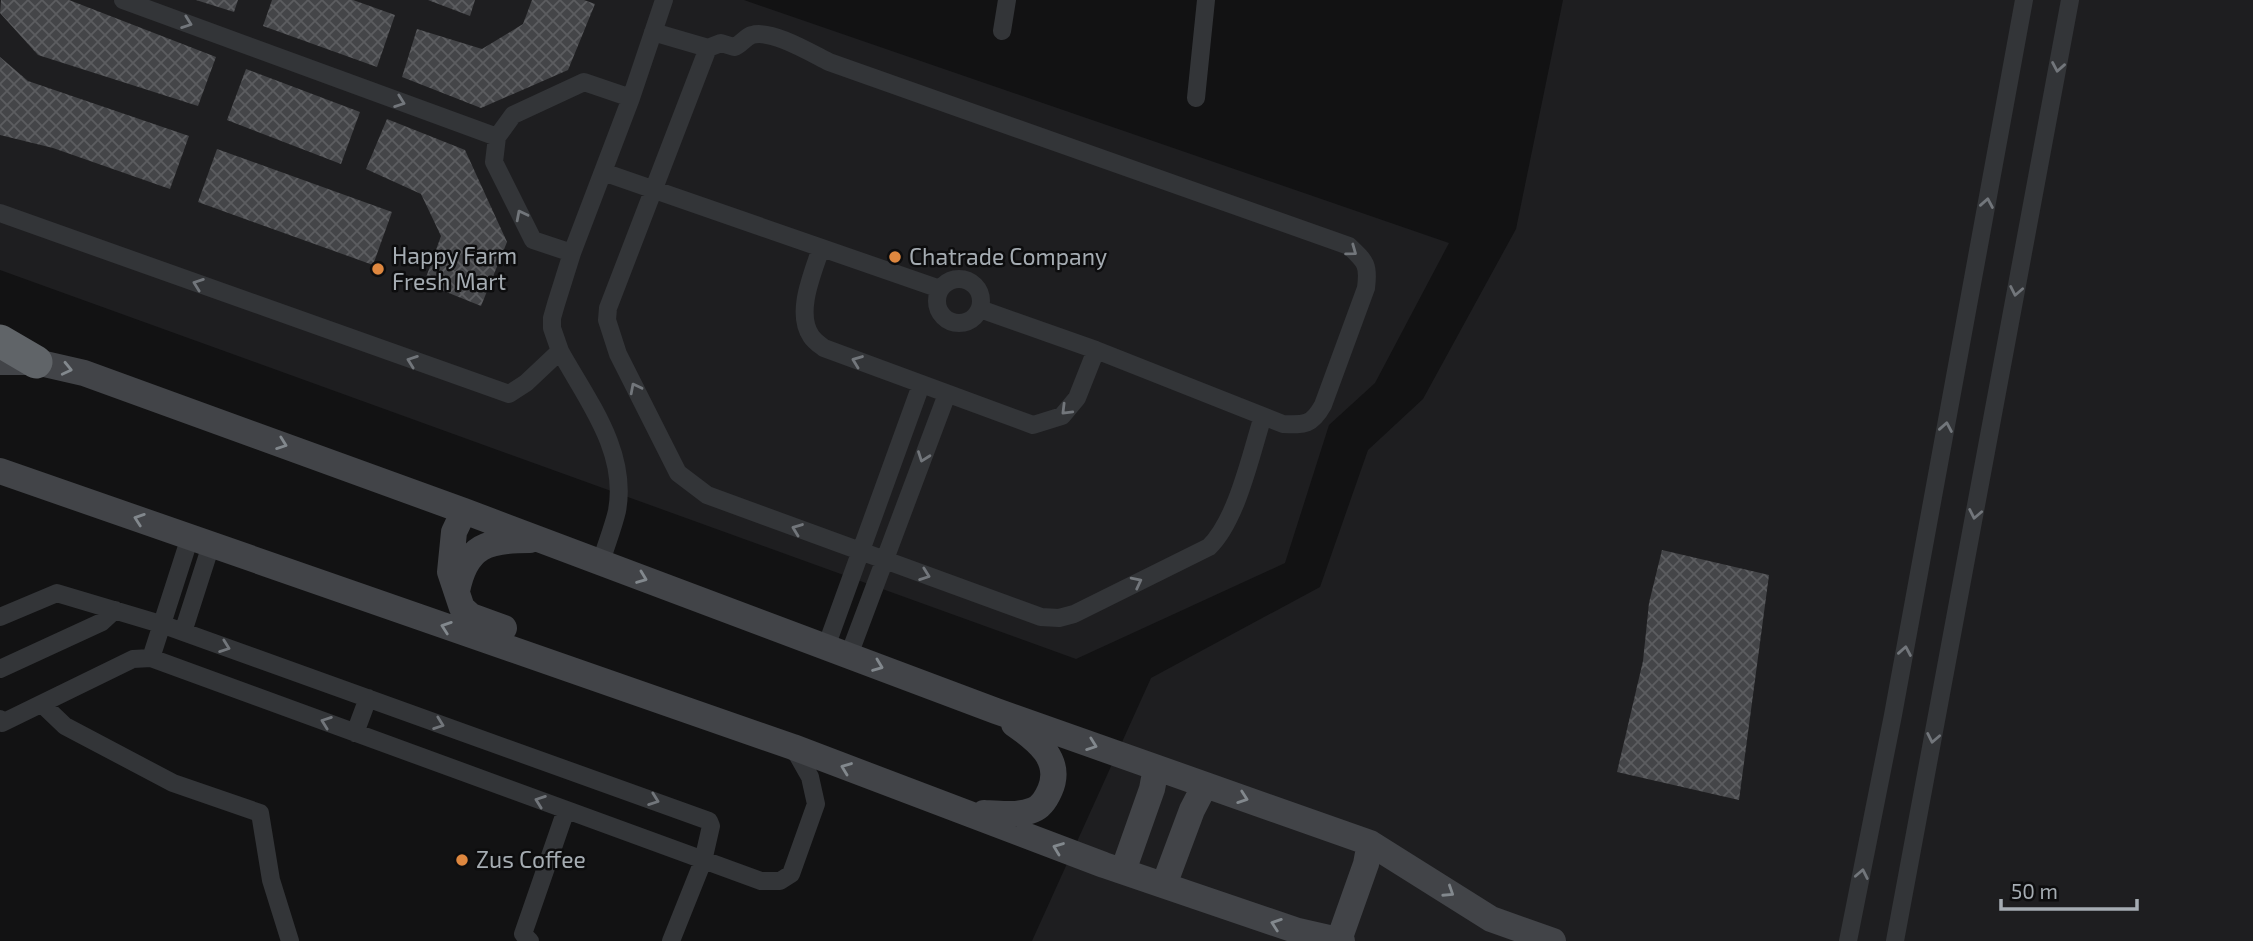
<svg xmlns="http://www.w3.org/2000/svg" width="2253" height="941" font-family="'Exo 2',sans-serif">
<defs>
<pattern id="building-cross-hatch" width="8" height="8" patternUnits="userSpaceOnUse" patternTransform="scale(1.75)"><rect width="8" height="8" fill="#444548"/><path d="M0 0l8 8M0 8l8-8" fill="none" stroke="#5c5d60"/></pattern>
</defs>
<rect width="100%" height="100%" fill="#121213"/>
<path fill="#1e1e20" d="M0,0H744L1449,243L1375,383L1329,425L1285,563L1076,659L0,270Z
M1563,0H2253V941H1032L1151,678L1320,587L1368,450L1423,399L1516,229Z"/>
<path fill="url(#building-cross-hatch)" d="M69,0L216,57L198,106L38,55L0,13L1,0Z
M196,0H238L234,12Z
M272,0H353L395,15L377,67L263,26Z
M428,0H475L470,16Z
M532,0H584L595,4L568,70L481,108L402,77L417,29L482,49L523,24Z
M0,57L28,81L189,136L170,189L53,148L0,135Z
M246,69L360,112L341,164L227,120Z
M387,119L465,150L507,242L481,306L424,283L441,236L421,194L366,169Z
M217,149L392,212L373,265L198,202Z
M1662,550L1769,575L1739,800L1617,772L1643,661L1649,603Z"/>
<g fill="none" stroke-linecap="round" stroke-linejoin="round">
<path stroke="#333538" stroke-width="18" d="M123,0L497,137
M1002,31L1007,0
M653,32L708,48L721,43L734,47C741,45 745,37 752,35C771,29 811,53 829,62L1349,246C1366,262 1369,265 1366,288L1323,405C1312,425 1305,425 1283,424L1096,350L980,309
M708,48L608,308L607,320L618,354L678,473L707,495L1041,617L1059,618L1074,614L1209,547C1237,520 1251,454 1263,416
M1196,98L1206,0
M603,172L940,289
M0,213L509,394L526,383L560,351L552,328V318L556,304L572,253L631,98L664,0
M821,248C813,273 795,312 811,336C814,341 820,345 824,348L1033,425L1062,416L1077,398L1096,350
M572,253L533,240L494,162L497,137L513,115L584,82L631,98
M937 301a22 22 0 1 1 44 0a22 22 0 1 1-44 0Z
M560,351C587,400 628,451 617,511C613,528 606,545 601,562
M0,617L57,593L161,624L709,821L711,826L703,861L671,941
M183,632L211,545
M826,647L921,385
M849,655L947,394
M151,658L190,537
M0,669L102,622L115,610
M43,705L65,726L173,783L260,813L271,880L290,941
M0,719L2,723L133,659L151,658L761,881H780L791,874L816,804L810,777L793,747
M355,733L368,698
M530,941L523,934L566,810
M1848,941L1893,715L2024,0
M1895,941L2070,0"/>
<path stroke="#424448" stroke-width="26" d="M0,362H36L84,373L464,511L996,711L1370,843L1491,919L1553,941
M0,471L793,747L1104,865L1298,931L1342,941
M464,511L454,532L450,572L462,608L471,616L504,628
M457,591C466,545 488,540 530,540
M984,813C1000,814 1018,816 1033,810C1041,807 1047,797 1050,790C1063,760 1037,740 1014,724
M1123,871L1152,789L1156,768
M1164,885L1192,810L1205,785
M1339,940L1366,864L1370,843"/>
<path stroke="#606468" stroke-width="33" d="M0,341L36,362"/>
</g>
<defs><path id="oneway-chevron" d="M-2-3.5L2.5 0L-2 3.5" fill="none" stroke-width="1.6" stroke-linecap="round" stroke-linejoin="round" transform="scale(1.75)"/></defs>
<g stroke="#72767b">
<use href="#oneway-chevron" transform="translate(187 23) rotate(20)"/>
<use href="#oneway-chevron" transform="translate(2058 67) rotate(100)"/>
<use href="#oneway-chevron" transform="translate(400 102) rotate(20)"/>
<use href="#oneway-chevron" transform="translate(1987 203) rotate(-80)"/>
<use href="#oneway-chevron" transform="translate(521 215) rotate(-117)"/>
<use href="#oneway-chevron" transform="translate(1352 251) rotate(36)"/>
<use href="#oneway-chevron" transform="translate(198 284) rotate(-160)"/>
<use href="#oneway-chevron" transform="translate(2016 291) rotate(101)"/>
<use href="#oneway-chevron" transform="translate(412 361) rotate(-160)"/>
<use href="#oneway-chevron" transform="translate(857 361) rotate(-159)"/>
<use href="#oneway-chevron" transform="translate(635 388) rotate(-117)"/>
<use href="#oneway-chevron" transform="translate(1066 410) rotate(135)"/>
<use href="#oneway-chevron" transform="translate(1946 427) rotate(-80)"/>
<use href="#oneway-chevron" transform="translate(923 457) rotate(110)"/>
<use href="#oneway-chevron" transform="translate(1975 514) rotate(101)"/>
<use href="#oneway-chevron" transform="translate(797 529) rotate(-159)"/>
<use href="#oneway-chevron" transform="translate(925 575) rotate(20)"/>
<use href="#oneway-chevron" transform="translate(1137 582) rotate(-27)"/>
<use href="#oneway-chevron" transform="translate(225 647) rotate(20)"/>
<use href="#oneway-chevron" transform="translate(1905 651) rotate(-80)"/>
<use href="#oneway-chevron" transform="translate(326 722) rotate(-160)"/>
<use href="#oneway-chevron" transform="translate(439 724) rotate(20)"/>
<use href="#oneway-chevron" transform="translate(1933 738) rotate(101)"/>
<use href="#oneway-chevron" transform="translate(654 800) rotate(20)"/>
<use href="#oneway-chevron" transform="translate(540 801) rotate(-160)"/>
<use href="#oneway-chevron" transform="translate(1862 874) rotate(-79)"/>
</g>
<g stroke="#82888d">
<use href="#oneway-chevron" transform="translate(67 369) rotate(13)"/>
<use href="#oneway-chevron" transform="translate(282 444) rotate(20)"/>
<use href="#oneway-chevron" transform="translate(139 519) rotate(-161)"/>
<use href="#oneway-chevron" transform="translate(642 578) rotate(21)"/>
<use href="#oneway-chevron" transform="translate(446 627) rotate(-161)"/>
<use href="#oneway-chevron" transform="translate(878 666) rotate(21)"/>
<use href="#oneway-chevron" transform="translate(1092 745) rotate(20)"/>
<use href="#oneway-chevron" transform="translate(846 768) rotate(-159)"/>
<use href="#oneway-chevron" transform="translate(1243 798) rotate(19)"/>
<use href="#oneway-chevron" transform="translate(1058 848) rotate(-159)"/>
<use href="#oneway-chevron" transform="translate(1449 892) rotate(33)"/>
<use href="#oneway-chevron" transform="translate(1276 924) rotate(-161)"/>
</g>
<g fill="#de873f" stroke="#0d0d0e" stroke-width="2.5">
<circle cx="895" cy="257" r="7"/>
<circle cx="378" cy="269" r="7"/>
<circle cx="462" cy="860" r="7"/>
</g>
<g text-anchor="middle" stroke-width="5" stroke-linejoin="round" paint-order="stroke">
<g font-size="23" fill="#a5acb2" stroke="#0d0d0e" text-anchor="start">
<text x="392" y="264">Happy Farm<tspan x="392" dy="26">Fresh Mart</tspan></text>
<text x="909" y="265">Chatrade Company</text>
<text x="476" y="868">Zus Coffee</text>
</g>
</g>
<path d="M2001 899v10h136v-10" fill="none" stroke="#a5acb2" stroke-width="3.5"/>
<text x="2011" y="899" font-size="21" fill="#a5acb2" stroke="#0d0d0e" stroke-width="5" paint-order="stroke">50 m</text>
</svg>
